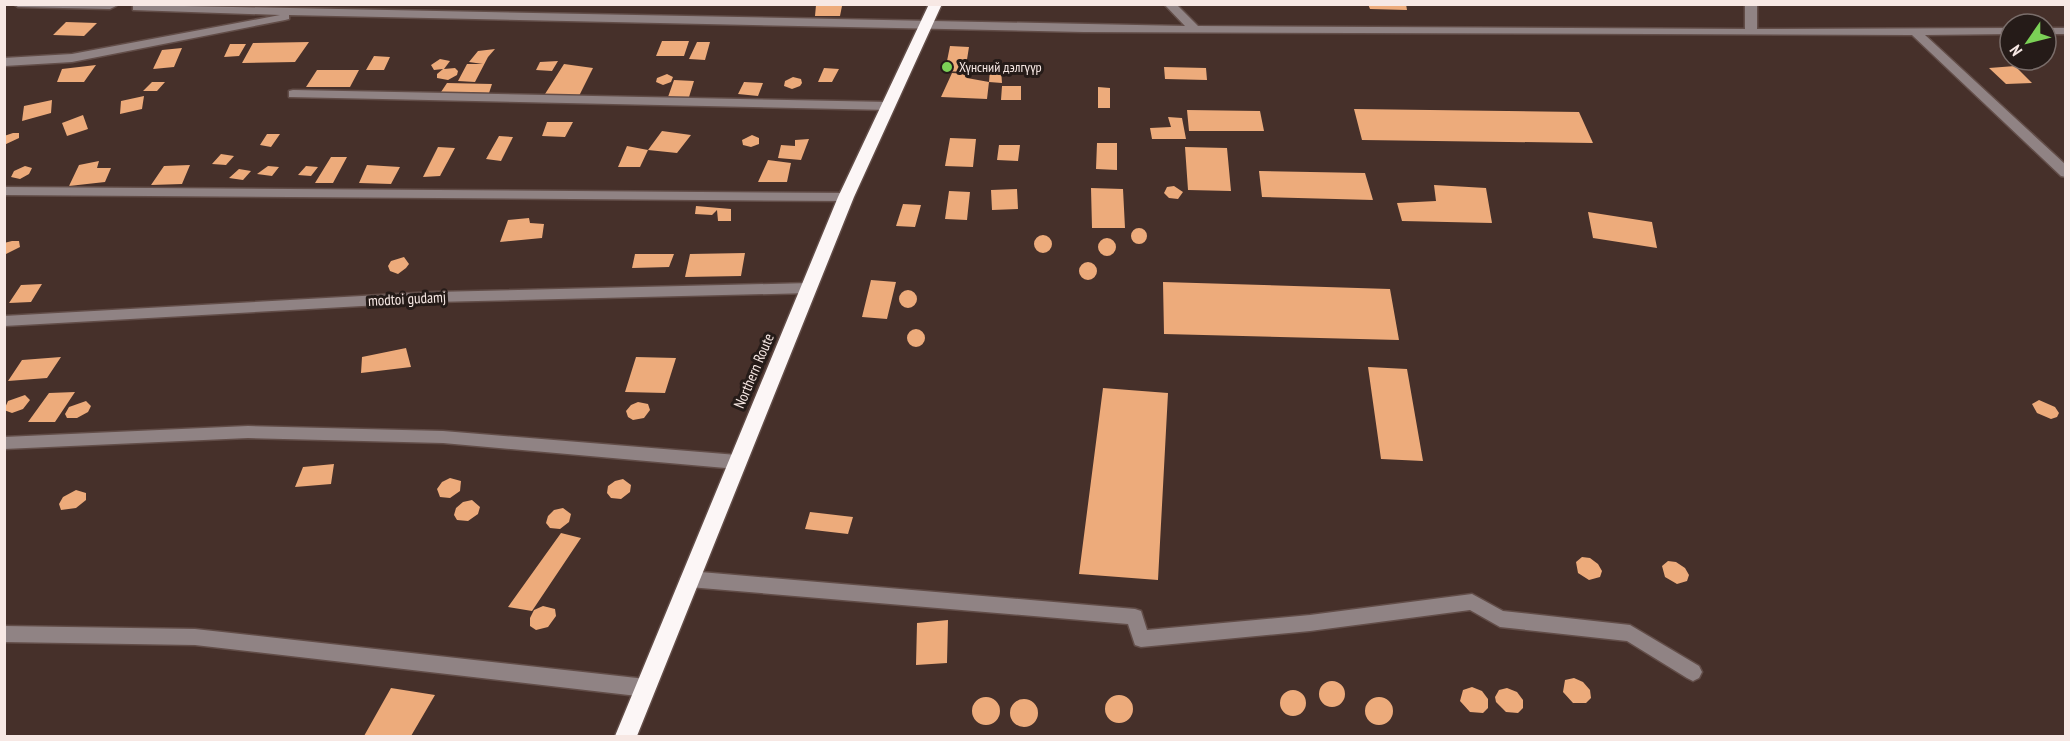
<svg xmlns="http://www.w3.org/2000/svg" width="2070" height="741" font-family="'PT Sans Narrow',sans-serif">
<rect width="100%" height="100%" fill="#46302a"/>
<path fill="#edab7b" d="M1368,4H1406L1407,10L1370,9Z
M816,5L842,6L840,16H815Z
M66,22L97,23L84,36L53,35Z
M662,41H689L684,56H656Z
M309,42L295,62L242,63L253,43Z
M697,42H710L705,60L689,59Z
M230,44H246L239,56L224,57Z
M950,46L969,47L965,72L945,71Z
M182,48L174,67L153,69L162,50Z
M495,49L488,57L475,82L458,81L467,64H483L469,62L478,51Z
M374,56L390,57L384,70H366Z
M440,59L450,61L444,69L455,68L458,71L457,75L448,80L437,78V74L443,69L434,70L431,65Z
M558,61L552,71L536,70L540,62Z
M564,64L593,68L579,96L545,94Z
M96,65L84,82H57L62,69Z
M2015,66L2032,83L2006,84L1989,68Z
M1164,67L1206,68L1207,80L1165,79Z
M824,68L839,69L832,82H818Z
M1001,69L1002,83L989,82L990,70Z
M317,70H359L350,87H306Z
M952,73L967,74V78L989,82L987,99L941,97Z
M667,74L673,77L671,82L663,85L656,82L657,78Z
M793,77L801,79L802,83L800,86L792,89L784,86L785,81Z
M674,80L694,81L689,97H668Z
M152,82H165L157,91H143Z
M744,82L763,83L758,96L738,94Z
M447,83L492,84L489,93L441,92Z
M1002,86H1021V100H1001Z
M1098,87L1110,88V108H1098Z
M144,96L142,109L120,114L121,101Z
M52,100L51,113L22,121L24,106Z
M1354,109L1579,112L1593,143L1362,140Z
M1187,110L1260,111L1264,131H1189Z
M83,115L88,129L67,136L62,123Z
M1168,117L1182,118L1186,139H1152L1150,128L1171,127Z
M547,122H573L565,137L542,136Z
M662,131L691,135L677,153L648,150Z
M13,133H19V138L4,145V136Z
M267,134H280L271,147L260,145Z
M752,135L759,138V144L751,147L743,145L742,140Z
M499,136L513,137L501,161L486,159Z
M950,138L976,139L973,167L945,166Z
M809,139L801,160L778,158L781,145L795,146V140Z
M1097,143H1117V170L1096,169Z
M999,145H1020L1018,161L997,160Z
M627,146L648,150L640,167H618Z
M438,147L455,148L440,176L423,177Z
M1185,147L1227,148L1231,191L1188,190Z
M221,154L234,156L226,165L212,164Z
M331,157H347L333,183H315Z
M768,160L791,163L787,182H758Z
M99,161L97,168H111L105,182L69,186L79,165Z
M190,165L182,184L151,185L164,166Z
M367,165L400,167L391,184L359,183Z
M25,166L32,168L29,174L20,179L11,177L14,171Z
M268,166L279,167L272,176L257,174Z
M306,166L318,167L311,176L298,175Z
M239,169L251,171L243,180L229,178Z
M1259,171L1365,173L1373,200L1262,197Z
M1434,185L1486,188L1492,223L1402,221L1397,203L1436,201Z
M1174,186L1183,192L1178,199L1169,198L1164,193L1167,187Z
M1091,188L1123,189L1125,228H1092Z
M1017,189L1018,209L992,210L991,190Z
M949,191L970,192L967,220L945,219Z
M903,204L921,205L915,227L896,226Z
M696,206L731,209V221H718L717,210L712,215L695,214Z
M1588,212L1652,222L1657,248L1593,238Z
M529,218L530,223L544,224L542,238L500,242L508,220Z
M1131 236a8 8 0 1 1 16 0a8 8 0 1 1-16 0Z
M1034 244a9 9 0 1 1 18 0a9 9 0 1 1-18 0Z
M1098 247a9 9 0 1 1 18 0a9 9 0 1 1-18 0Z
M12,241H19L20,247L4,255V243Z
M745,253L741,276L685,277L690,254Z
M635,254H674L669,267L632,268Z
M404,257L409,264L406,268L398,274L390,271L388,266L391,261Z
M1079 271a9 9 0 1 1 18 0a9 9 0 1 1-18 0Z
M871,280L896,282L887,319L862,317Z
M1163,282L1390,289L1399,340L1164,334Z
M42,284L31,302L9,303L21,285Z
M899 299a9 9 0 1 1 18 0a9 9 0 1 1-18 0Z
M907 338a9 9 0 1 1 18 0a9 9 0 1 1-18 0Z
M406,348L411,367L361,373L362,357Z
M61,357L47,378L8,381L22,360Z
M636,357L676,358L665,393L625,392Z
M1368,367L1407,369L1423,461L1381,459Z
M1103,388L1168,393L1158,580L1079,574Z
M75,392L55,422H28L49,393Z
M25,395L30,400L23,409L12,413L4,410L8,401Z
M2039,400L2055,407L2059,413L2057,417L2051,419L2037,413L2032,404Z
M86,401L91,406L88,412L77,418H67L65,414L69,407Z
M638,402L648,404L650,410L644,418L633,420L628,417L626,411L631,405Z
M334,464L331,484L295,487L303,467Z
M450,478L461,481L460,491L450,498L440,497L437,489L442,482Z
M623,479L631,485L630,492L621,499L611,498L607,493L608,486L615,481Z
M76,490L86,493V500L76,508L61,510L59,504L63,497Z
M472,500L480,507L478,514L468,521L457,520L454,515L456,508L463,502Z
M563,508L571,514L569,522L560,529L550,528L546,523L548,516L554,510Z
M810,512L853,517L848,534L805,529Z
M561,533L581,538L532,611L508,607Z
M1582,557L1590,558L1598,564L1602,571L1600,577L1589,580L1578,573L1576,562Z
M1668,561L1676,562L1685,568L1689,575L1687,581L1677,584L1665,577L1662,566Z
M543,606L555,609L556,616L548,627L536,630L530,626V618L534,610Z
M948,620L947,663L916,665L917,623Z
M1574,678L1583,682L1590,690L1591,698L1586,703H1573L1563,692L1565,680Z
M1319 694a13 13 0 1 1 26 0a13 13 0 1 1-26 0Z
M1472,687L1482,691L1488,699V708L1483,713L1470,712L1460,701L1463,690Z
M391,688L435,695L411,736H364Z
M1507,688L1517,692L1523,700V708L1518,713L1506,712L1496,702L1495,697L1499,690Z
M1280 703a13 13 0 1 1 26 0a13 13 0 1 1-26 0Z
M1105 709a14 14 0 1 1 28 0a14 14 0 1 1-28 0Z
M1365 711a14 14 0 1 1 28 0a14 14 0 1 1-28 0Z
M972 711a14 14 0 1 1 28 0a14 14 0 1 1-28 0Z
M1010 713a14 14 0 1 1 28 0a14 14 0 1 1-28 0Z"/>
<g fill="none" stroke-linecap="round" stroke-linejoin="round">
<defs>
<path id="minor" d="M13,4H115L116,6L110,9L18,7Z
M1164,4H1176L1198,26L1745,29V4H1757V29L2010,28V34L1925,35L2066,165V177L2061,176L1912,35L1083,32L289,15V19L285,20L72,62L4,66V58L72,54L280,15L133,10V6L137,5L1185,26Z
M2046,28H2066V34H2046Z
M293,90L889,102L895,106L889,110L289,97V91Z
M4,187L846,193L853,197L846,201L4,195Z
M810,283L817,288L810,293L434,302L4,326V316L434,292Z
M248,426L443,431L737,455L743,457L745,462L743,467L737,469L443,443L248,438L4,449V437Z
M689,571L1135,609L1141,611L1147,630L1310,615L1472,594L1503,611L1630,625L1699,666L1702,672L1699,678L1693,681L1687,678L1627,641L1500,627L1470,610L1310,631L1141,647L1135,645L1128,624L689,587L683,584L680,579L683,574Z
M4,626L195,629L646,679L652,682L655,688L652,694L646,697L195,645L4,642Z"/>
<path id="highway" d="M929,4H942L854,197L637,736H615L838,197Z"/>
</defs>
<use href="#minor" stroke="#624d48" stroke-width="3"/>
<use href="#highway" stroke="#624d48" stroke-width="3"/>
<use href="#minor" fill="#908384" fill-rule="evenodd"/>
<use href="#highway" fill="#fcf6f6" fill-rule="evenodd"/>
</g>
<circle fill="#7bd156" stroke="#251b18" stroke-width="2" cx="947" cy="67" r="6"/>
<g text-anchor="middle" stroke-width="6" stroke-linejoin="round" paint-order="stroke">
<g font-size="14" fill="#f7e8e4" stroke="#251b18" text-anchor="start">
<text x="959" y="72">Хүнсний дэлгүүр</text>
</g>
<g font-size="15" fill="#f7e8e4" stroke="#251b18">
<text transform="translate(407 299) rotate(-3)" y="5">modtoi gudamj</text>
<text transform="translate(754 371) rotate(-67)" y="5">Northern Route</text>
</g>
</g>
<rect width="2070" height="741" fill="none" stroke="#f7e8e4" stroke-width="12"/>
<g transform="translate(2028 42) rotate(235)"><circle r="28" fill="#251b18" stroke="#796d6a" stroke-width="1.5"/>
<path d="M0-4.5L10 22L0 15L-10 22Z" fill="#7bd156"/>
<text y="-9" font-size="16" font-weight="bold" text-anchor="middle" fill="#f7e8e4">N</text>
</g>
</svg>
